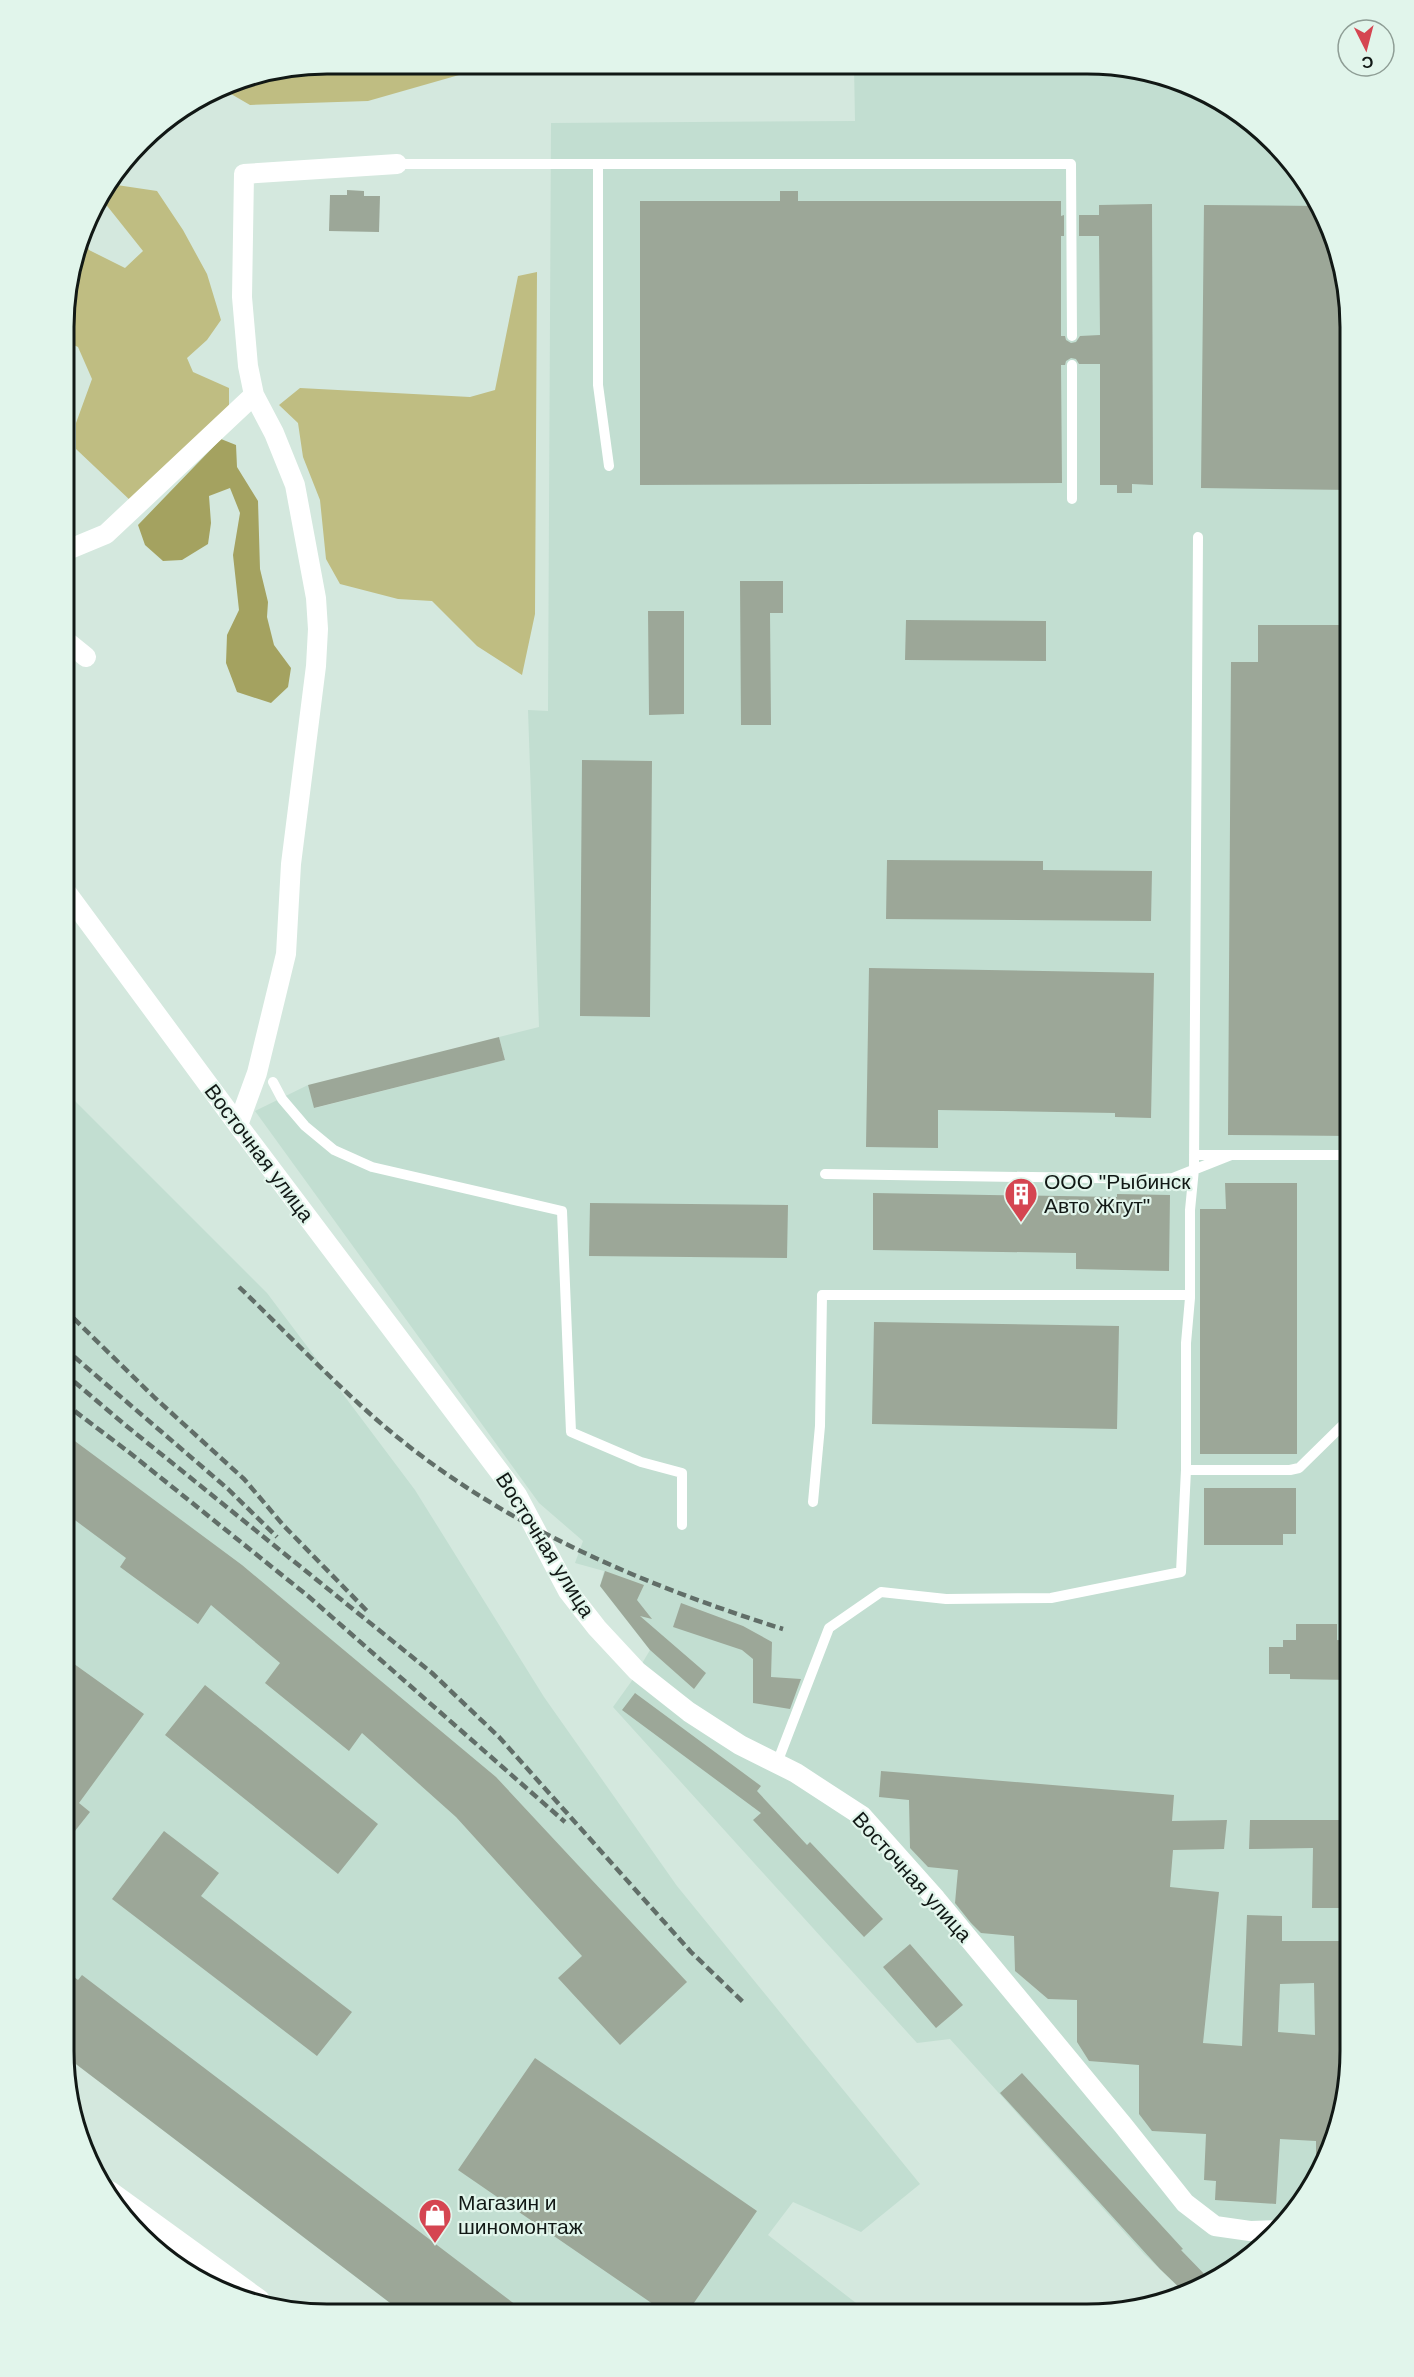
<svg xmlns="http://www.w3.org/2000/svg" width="1414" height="2377" font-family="Helvetica,sans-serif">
<rect width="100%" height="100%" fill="#d4e8de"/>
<path fill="#c2ded1" d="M854,65H1122L1188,83L1248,118L1297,167L1331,226L1351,327L1350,2068L1337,2135L1297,2210L1248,2259L1186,2294L1144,2254L950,2039L917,2043L613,1707L631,1682L650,1650L600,1586L604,1571L575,1563L583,1541L539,1503L255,1111L308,1085L315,1108L505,1060L499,1037L539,1027L528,710L548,711L551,123L855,121Z
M64,1090L267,1293L415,1490L544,1697L677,1886L920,2184L861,2232L793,2202L768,2235L869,2313L402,2312L64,2055Z"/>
<path fill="#bfbd82" d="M327,63H482L466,73L368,101L250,105L219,87L226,83Z
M110,184L157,191L183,230L207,274L221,320L207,340L187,358L193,372L229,388V411L132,502L76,449V423L92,379L78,347L65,341V293L83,234L89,250L125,268L143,251L100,197Z
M537,272L535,614L522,675L477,646L432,601L398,599L340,584L326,559L320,500L303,457L298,423L279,405L300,388L470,397L495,390L518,276Z"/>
<path fill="#a4a260" d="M221,439L236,445L237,467L258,501L260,569L268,602L267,617L274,645L291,668L288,687L271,703L237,692L226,663L227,635L239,610L233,555L240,513L230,488L209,496L211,523L208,544L182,560L163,561L145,545L138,525Z"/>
<path fill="#9ca798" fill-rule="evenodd" d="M347,190L364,191V196H380L379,232L329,231L330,195H347Z
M780,191H798V201H1061V216L1064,215V236H1061V336H1065L1066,340L1071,343L1076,342L1080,336L1100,335L1099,236H1079V215H1099V205L1152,204L1153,485L1132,484V493H1117V485H1100V364H1079L1076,359L1071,358L1066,361L1065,365H1061L1062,483L640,485V201H780Z
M1204,205L1320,206L1331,226L1351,327V490L1201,488Z
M740,581H783V613H770L771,725H741Z
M648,611H684V714L649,715Z
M906,620L1046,621V661L905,660Z
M1258,625H1351V1136L1228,1135L1231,662H1258Z
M582,760L652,761L650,1017L580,1016Z
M887,860L1043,861V870L1152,871L1151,921L886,919Z
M869,968L1154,973L1151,1118L1115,1117V1113L938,1110V1148L866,1147Z
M499,1037L505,1060L314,1108L308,1085Z
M1225,1183H1297V1454H1200V1209H1226Z
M873,1193L1117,1197V1194L1170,1195L1169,1271L1076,1269V1253L873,1250Z
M590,1203L788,1205L787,1258L589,1256Z
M874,1322L1119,1326L1117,1429L872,1424Z
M64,1433L242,1565L496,1777L687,1982L620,2045L558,1978L582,1956L456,1817L362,1733L349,1751L265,1683L280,1663L211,1605L198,1624L120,1567L126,1558L64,1512Z
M1204,1488H1296V1534H1283V1545H1204Z
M605,1571L644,1585L637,1600L652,1619L640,1616L706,1673L694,1689L650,1650L600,1586Z
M681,1603L743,1626L772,1642L771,1677L801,1679L790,1709L753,1703V1659L742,1650L673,1627Z
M1296,1624H1337V1640L1351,1641V1680L1290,1679V1674H1269V1647H1283V1640H1296Z
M63,1656L144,1714L79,1803L90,1812L63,1846Z
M205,1685L378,1824L338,1874L165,1735Z
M635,1693L761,1786L757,1791L807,1845L810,1842L883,1919L864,1937L753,1820L761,1813L622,1710Z
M881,1771L1174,1795L1172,1821L1227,1820L1224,1849L1173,1850L1170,1887L1219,1892L1203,2043L1242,2046L1247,1915L1282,1916V1941H1350V2032H1339L1340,2121L1337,2135L1316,2174V2141L1280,2139L1276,2204L1215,2200L1216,2181L1204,2180L1206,2134L1152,2131L1139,2114V2065L1089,2061L1077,2042V2000L1048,1999L1015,1971L1014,1936L981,1933L971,1923L955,1903L958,1870L928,1867L910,1848L909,1800L879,1797ZM1314,1983L1315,2035L1278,2032L1280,1984Z
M1250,1820H1350V1908H1312L1313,1848L1249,1849Z
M164,1831L219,1873L201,1896L352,2012L317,2056L112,1899Z
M910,1944L963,2005L936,2028L883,1967Z
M63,1969L78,1980L82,1975L525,2312H402L64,2055Z
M535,2058L757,2211L687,2313H666L458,2170Z
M1022,2073L1183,2249L1181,2250L1211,2281L1186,2294L1160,2269L1000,2093Z"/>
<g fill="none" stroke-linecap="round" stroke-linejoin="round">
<path stroke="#fff" stroke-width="10" d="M397,164H1071L1072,336
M598,164V385L609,466
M1072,365V499
M1198,537L1194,1169L1190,1210V1298L1186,1343V1470H1290L1299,1468L1351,1417
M273,1082L282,1099L305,1126L334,1150L372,1167L562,1211L571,1432L641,1462L682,1473V1525
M1194,1155H1351
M825,1174L1158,1179L1173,1178L1231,1155
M813,1502L820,1426L822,1295H1190
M777,1763L829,1628L881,1592L946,1599L1051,1598L1181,1572L1186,1470"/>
<path stroke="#fff" stroke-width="20" d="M65,551L106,534L254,395
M65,640L86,657
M64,889L238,1125L517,1495L568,1591L597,1628L637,1671L689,1712L740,1745L796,1773L862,1816L936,1899L1123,2125L1185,2203L1215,2226L1250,2231L1277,2230
M238,1125L257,1073L286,954L291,864L316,666L318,629L316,598L295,485L274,433L254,395L248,366L242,297L244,174L397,164"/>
<path stroke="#fff" stroke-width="27" d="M108,2194L257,2302"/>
<path stroke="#616e68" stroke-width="4.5" stroke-dasharray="9 4.5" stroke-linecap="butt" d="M239,1287C285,1331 329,1378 377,1420C494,1522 637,1583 783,1629
M64,1309L155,1398L244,1479L284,1526L368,1612
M64,1348L228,1489L277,1537
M64,1373L124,1424L432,1673L499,1737L691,1952L744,2003
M64,1403L130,1453L308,1596L565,1822"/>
</g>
<defs>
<symbol id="building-pin" viewBox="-11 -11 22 30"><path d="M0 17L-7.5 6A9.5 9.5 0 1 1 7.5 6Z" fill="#d54551" stroke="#e1f5eb"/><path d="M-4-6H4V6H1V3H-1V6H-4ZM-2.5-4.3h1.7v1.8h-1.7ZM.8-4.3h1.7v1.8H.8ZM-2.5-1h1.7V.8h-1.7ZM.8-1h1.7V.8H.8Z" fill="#fff"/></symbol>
<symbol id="shop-pin" viewBox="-11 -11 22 30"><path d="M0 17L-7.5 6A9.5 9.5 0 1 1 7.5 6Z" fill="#d54551" stroke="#e1f5eb"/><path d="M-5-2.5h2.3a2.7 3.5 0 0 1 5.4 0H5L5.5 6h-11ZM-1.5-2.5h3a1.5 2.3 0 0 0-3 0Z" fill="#fff"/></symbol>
</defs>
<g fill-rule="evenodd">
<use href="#building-pin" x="1002" y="1175" width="38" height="52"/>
<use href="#shop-pin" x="416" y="2196" width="38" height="52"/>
</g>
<g text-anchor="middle" stroke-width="4.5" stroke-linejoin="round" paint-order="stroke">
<g font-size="21" fill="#111815" stroke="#e1f5eb">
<text transform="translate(259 1153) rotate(53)" y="7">Восточная улица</text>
<text transform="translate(545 1545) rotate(58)" y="7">Восточная улица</text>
<text transform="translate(912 1877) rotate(48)" y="7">Восточная улица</text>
</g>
<g font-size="21" fill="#111815" stroke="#e1f5eb" text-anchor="start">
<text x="1044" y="1189">ООО "Рыбинск<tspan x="1044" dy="24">Авто Жгут"</tspan></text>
<text x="458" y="2210">Магазин и<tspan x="458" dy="24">шиномонтаж</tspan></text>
</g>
</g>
<path d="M0 0H1414V2377H0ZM327 74H1087A253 253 0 0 1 1340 327V2051A253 253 0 0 1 1087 2304H327A253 253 0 0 1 74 2051V327A253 253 0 0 1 327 74Z" fill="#e1f5eb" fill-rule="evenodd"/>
<path fill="none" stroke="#111815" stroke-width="3" d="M327 74H1087A253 253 0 0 1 1340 327V2051A253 253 0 0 1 1087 2304H327A253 253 0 0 1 74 2051V327A253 253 0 0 1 327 74Z"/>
<g transform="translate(1366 48) rotate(174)"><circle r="28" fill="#e1f5eb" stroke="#8e9d95" stroke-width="1.5"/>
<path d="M0-4.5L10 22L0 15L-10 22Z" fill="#d54551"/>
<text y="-9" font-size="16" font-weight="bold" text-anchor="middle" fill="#111815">С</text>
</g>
</svg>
